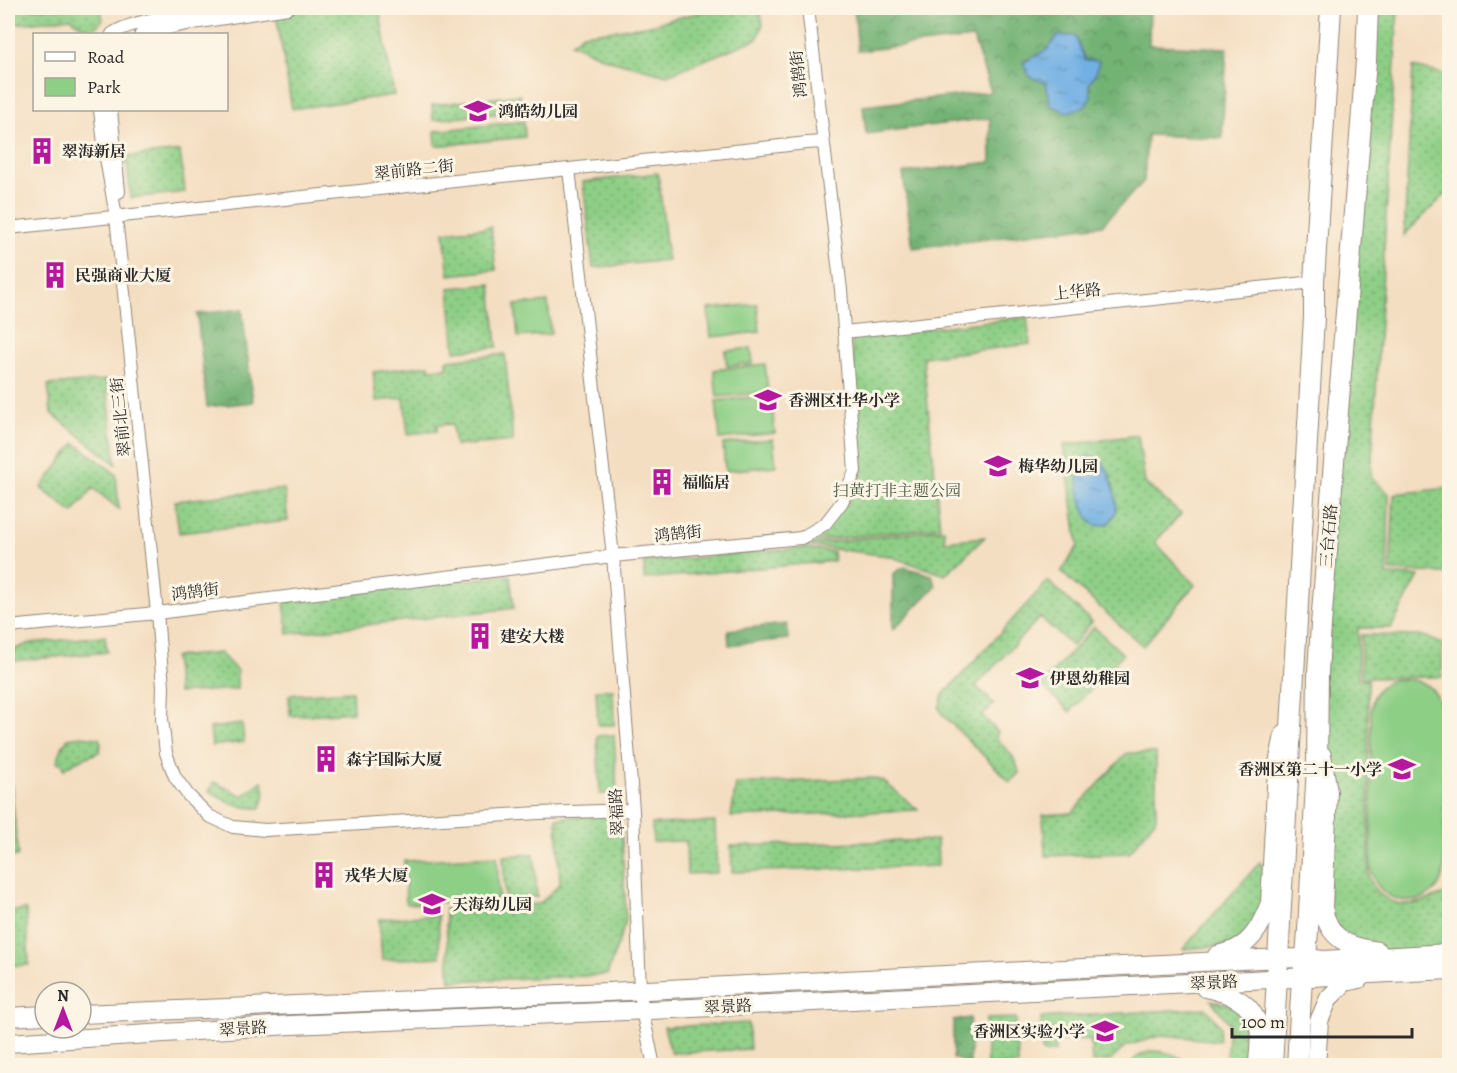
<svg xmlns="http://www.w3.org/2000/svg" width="1457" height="1073" font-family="Alegreya,'Noto Serif SC',serif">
<defs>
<pattern id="green-dots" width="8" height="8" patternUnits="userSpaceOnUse" patternTransform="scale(1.5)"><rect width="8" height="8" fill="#8ecf86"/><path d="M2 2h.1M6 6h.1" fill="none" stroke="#74a86e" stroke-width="1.8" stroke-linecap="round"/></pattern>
<pattern id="forest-crowns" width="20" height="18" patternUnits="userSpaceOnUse" patternTransform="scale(1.5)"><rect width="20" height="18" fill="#72b273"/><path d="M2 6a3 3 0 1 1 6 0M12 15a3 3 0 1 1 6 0" fill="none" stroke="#5e915f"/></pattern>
<pattern id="water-ripples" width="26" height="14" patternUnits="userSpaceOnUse" patternTransform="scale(1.5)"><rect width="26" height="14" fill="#72b0e4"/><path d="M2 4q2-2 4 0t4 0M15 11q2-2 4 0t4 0" fill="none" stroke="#5e8fb9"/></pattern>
</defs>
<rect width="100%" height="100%" fill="#fcf5e5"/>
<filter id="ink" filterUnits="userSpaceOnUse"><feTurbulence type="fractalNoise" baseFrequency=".0167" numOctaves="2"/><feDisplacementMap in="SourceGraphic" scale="12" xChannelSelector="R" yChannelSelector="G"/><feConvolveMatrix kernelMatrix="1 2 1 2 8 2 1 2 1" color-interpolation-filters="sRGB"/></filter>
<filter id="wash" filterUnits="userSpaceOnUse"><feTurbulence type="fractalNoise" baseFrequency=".008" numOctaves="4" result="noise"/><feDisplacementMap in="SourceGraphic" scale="24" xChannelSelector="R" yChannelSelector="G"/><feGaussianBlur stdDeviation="1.35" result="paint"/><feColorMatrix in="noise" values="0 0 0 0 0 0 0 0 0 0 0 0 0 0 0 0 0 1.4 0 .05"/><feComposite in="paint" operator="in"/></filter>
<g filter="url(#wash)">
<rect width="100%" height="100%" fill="#f4dec1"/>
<path fill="url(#green-dots)" stroke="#5c7d58" stroke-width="1.5" d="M8,8H101L103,20L90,32L71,18L8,25Z
M316,8H379L394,95L292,109L276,14Z
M715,8H755L759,10L763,24L757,39L667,75L606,59L571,43L583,34L646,26Z
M1369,8H1398L1371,477L1389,494L1387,575L1419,576L1391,628H1358V680H1368L1369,877C1378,899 1397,909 1421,902C1431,899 1439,895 1449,894V953L1381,951L1331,929L1318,728Z
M1413,67L1449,75V191L1404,235Z
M520,95L522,111L433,120L432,105Z
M524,121L525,137L436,146L435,131Z
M180,151L185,192L131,198L126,157Z
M658,173L668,260L593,268L583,182Z
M491,227L496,270L449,275L444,232Z
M491,284L497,347L455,351L449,288Z
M1027,317L1030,344L923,357L940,527L804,542L848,502L862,472L851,337Z
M505,354L513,441L455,446L452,424L437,425V431L408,434L404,398L376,401L373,372L429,365V369L447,368V360Z
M106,380L116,464L51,413L48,385Z
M1138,435L1145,483L1181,514L1155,542L1195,585L1143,646L1061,572L1078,546L1064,445Z
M75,443L116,474L119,509L93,488L73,513L41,488Z
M1449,488V574L1442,573L1390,571L1394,494Z
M284,489L288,521L179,533L175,501Z
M944,529L945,541L985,537L945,575L889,556L803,545Z
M803,548L833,552L834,561L644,579V562Z
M510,575L514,608L288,634L284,601Z
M1048,581L1092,622L1072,646L1040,617L976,686L994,704L982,716L998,732L996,736C1000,745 1008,749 1013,757C1016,762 1018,767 1019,773L1010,782L942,714L939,708L943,695Z
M1094,627L1123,654L1070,712L1041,685Z
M1361,635L1424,636L1442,644V677L1361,678Z
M105,636L107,652L14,661L13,650L30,643Z
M220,653L237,671V689L178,693L174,657Z
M596,690H613L614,725H598Z
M352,691L353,712L290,716L289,695Z
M242,724L244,742L212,746L210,728Z
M614,735L617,793L600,794L597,736Z
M81,736L99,738L101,744L100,751C88,758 74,760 64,769L63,764L57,762L63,745L68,738Z
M1127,753H1156V819L1129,853L1045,856L1043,815L1072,813Z
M10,772L18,856L8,857V773Z
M873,778L883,781L918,810L731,817L736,784Z
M262,781C266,790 265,800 260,808C239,808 227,803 209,791L214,782L243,796Z
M621,814L626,921L607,975L450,981L445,909L539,904L560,884L557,818Z
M715,822L717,873L687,874L686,841L653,842L652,824Z
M937,840L938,866L732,872L731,846Z
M534,854L537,897L505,898L503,856Z
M1260,862L1266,873L1264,902L1247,933L1230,945L1183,949Z
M26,910L29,965L8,966V911Z
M438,915L440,957L382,960L379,919Z
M1211,1000L1240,1008L1254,1032L1253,1065H1226L1229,1023Z
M1206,1008L1220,1026L1219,1041L1163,1035L1126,1046L1110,1061L1092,1062L1090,1039L1055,1041V1052H1042L1041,1018Z
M1016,1018L1018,1065H987L986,1019Z
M748,1023L750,1049L671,1053L664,1027Z"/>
<path fill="url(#forest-crowns)" stroke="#4e6e4f" stroke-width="1.5" d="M854,8H1150L1149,45L1227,48L1222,138L1147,135L1144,181L1102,225L913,248L903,173L991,162L990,118L866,134L863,106L991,92L973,38L858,51Z
M242,309L253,402L207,407L197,314Z
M904,567L932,575L936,586L893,630V574Z
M787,624L789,639L729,645L728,630Z
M970,1018V1064L953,1058V1021Z"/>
<path fill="#8ecf86" stroke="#5c7d58" stroke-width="1.5" d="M548,302L551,334L518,337L515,305Z
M757,304L760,332L711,337L708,309Z
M751,348L753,363L727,366L725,351Z
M765,364L768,392L717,397L714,370Z
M771,395L775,433L720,439L716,401Z
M773,439L776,466L725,471L723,444Z
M1393,680C1421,677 1437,685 1443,714L1444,870C1442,878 1440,886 1434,891C1411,912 1375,898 1371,868V711C1372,696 1377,685 1393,680Z
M497,856L499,899L406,904L404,861Z
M1150,1051C1166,1051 1178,1054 1189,1065H1128L1137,1057Z"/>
<path fill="url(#water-ripples)" stroke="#4e6e88" stroke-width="1.5" d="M1057,36H1075L1085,60L1099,61L1096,73L1089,84L1091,96L1085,107L1068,112L1051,106L1046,83L1030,77L1023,63L1048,49Z
M1087,456C1092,457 1098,457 1101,460C1110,468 1118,500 1116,511C1115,516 1111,520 1108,524L1096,526C1080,515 1077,483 1078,465Z"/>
</g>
<g filter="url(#ink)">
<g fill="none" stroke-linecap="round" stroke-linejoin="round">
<defs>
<path id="minor" d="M112,34C135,18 193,13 223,8
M141,34L187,24L288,8
M100,110L105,152L116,217L144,483L157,613L163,687L162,719L166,753L175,777L188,795L209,816L233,827L265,830L539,813L633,810
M111,110L119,192
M569,169L613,556L633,810L640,990L643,1015L654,1066
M8,228L569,169L807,143L823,142
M844,332L1314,282
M8,627L157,613L613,556L801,538L825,524L842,502L855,471L841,290L808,8"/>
<path id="secondary" d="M1322,755L1328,792L1323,908C1329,940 1349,947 1378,951
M1217,955C1223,953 1230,952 1236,949C1254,941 1263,921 1270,903L1277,768L1284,735
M1205,988C1229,993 1252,1001 1259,1028C1261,1037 1258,1055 1258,1066
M81,1014L608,992L1261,959L1306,958L1323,960L1450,953
M8,1017L45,1015
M8,1043L291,1025L673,1009L1450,970
M1316,1066L1319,1021L1329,998L1345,982L1359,979"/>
<path id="primary" d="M1272,1066L1314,317V282L1331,8
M1297,1066L1302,978L1306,958L1308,930L1317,765L1318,672L1321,625L1366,61L1368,8"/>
</defs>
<use href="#minor" stroke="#908476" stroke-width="14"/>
<use href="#secondary" stroke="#908476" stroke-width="20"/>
<use href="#primary" stroke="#908476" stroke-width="22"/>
<use href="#minor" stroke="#fff" stroke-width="12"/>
<use href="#secondary" stroke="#fff" stroke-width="18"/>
<use href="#primary" stroke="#fff" stroke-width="20"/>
</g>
</g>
<defs>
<symbol id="school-bare" viewBox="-9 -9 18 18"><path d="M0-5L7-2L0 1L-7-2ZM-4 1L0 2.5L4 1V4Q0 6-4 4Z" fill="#b5179e" stroke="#fcf5e5" stroke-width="2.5" paint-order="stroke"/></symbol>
<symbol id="building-bare" viewBox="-9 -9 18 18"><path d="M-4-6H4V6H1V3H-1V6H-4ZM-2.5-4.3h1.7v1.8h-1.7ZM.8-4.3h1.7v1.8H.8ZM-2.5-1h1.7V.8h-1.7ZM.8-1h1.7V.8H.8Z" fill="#b5179e" stroke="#fcf5e5" stroke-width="2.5" paint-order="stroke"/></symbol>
</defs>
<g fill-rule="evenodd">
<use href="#school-bare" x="459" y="92" width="38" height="38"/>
<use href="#building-bare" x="23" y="132" width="38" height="38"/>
<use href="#building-bare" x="36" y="256" width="38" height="38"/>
<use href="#school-bare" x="749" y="381" width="38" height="38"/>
<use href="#school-bare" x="979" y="447" width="38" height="38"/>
<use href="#building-bare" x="643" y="463" width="38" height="38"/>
<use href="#building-bare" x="461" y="617" width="38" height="38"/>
<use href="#school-bare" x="1011" y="659" width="38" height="38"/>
<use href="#building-bare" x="307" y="740" width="38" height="38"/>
<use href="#school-bare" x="1383" y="750" width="38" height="38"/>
<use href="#building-bare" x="305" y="856" width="38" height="38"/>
<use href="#school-bare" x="413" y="885" width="38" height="38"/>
<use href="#school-bare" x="1086" y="1012" width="38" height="38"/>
</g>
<g text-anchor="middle" stroke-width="6" stroke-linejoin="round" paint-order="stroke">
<g font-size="16" fill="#2b2b2b" stroke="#fcf5e5">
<text transform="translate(798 74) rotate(-96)" y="6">鸿鹄街</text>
<text transform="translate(414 169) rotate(-6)" y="6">翠前路二街</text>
<text transform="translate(1077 291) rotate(-6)" y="6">上华路</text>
<text transform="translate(120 417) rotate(-96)" y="6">翠前北三街</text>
<text transform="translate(678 533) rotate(-6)" y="6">鸿鹄街</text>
<text transform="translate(1328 536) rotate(-85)" y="6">三台石路</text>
<text transform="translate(195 591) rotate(-7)" y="6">鸿鹄街</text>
<text transform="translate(616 812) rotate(-93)" y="6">翠福路</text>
<text transform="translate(1214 982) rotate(-3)" y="6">翠景路</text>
<text transform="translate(728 1006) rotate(-3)" y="6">翠景路</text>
<text transform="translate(243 1028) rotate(-4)" y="6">翠景路</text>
</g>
<g font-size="16" font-weight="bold" fill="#2b2b2b" stroke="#fcf5e5" text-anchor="start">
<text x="498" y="117">鸿皓幼儿园</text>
<text x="62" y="157">翠海新居</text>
<text x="75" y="281">民强商业大厦</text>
<text x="788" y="406">香洲区壮华小学</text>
<text x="1018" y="472">梅华幼儿园</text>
<text x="682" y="488">福临居</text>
<text x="500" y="642">建安大楼</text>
<text x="1050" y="684">伊恩幼稚园</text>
<text x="346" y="765">森宇国际大厦</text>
<text x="1382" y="775" text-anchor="end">香洲区第二十一小学</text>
<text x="344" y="881">戎华大厦</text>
<text x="452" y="910">天海幼儿园</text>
<text x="1085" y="1037" text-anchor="end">香洲区实验小学</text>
</g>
<g font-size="16" fill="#495c46" stroke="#fcf5e5">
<text x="897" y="496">扫黄打非主题公园</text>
</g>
</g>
<rect width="1457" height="1073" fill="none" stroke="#fcf5e5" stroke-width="30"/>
<rect x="33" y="33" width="195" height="78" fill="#fcf5e5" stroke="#a8a49b" stroke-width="1.5"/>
<rect x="45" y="52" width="30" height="9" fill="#ffffff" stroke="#a8a49b" stroke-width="1.5"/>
<text x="87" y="63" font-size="18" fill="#2b2b2b">Road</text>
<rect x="45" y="78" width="30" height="18" fill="#8ecf86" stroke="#a8a49b" stroke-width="1.5"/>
<text x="87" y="93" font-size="18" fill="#2b2b2b">Park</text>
<g transform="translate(63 1010)"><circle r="28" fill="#fcf5e5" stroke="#a8a49b" stroke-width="1.5"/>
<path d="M0-4.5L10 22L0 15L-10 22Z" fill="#b5179e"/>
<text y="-9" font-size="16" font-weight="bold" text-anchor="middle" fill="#2b2b2b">N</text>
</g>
<path d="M1232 1028v9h180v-9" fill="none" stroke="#2b2b2b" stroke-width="3"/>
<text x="1241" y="1028" font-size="18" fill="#2b2b2b" stroke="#fcf5e5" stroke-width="4.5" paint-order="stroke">100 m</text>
</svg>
